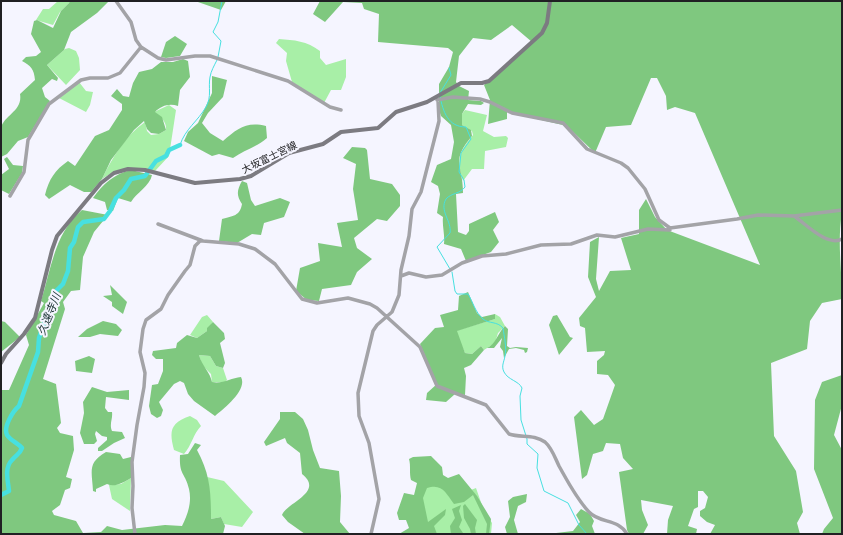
<svg xmlns="http://www.w3.org/2000/svg" width="843" height="535" font-family="'Open Sans','Noto Sans JP',sans-serif">
<rect width="100%" height="100%" fill="#f5f5ff"/>
<path fill="#a8efa7" d="M58,1H70L69,3L60,12L53,25L36,20L43,9H49Z
M279,39C294,40 307,41 320,51V58L326,65L346,59V77L341,90H331L324,103L292,82L286,61L287,53L276,43Z
M69,48L76,51L79,58L80,70L66,85L47,65L65,49Z
M79,82L86,91L93,92L90,105L86,112L59,98Z
M169,105L176,110L169,156L155,171C133,166 121,166 102,179C112,158 125,136 145,122L147,131L151,135L159,134L166,130C167,122 161,117 154,112Z
M465,110L487,115L483,131L494,137L506,136L508,138L506,147L485,151L484,169H472L463,181C456,160 459,152 473,135L472,131L462,125V114Z
M495,314L500,317L505,326L498,333L495,343L484,350L481,346L472,354L465,353L455,331L495,319Z
M207,315L213,322L207,331L197,338L190,335L202,317Z
M199,355L210,356L216,366L223,368L227,380L225,382H212L211,374L202,365Z
M190,416L197,420L201,426C193,434 192,445 184,454L174,450C169,431 170,423 190,416Z
M207,477L224,481L253,512L242,527L224,524L221,517L211,519Z
M131,478L130,511L112,499L109,485L121,484Z
M440,480L463,493L476,488L483,508L492,523L491,534H413L418,488Z"/>
<path fill="#7fc87f" d="M70,1H109L97,13L71,32L64,50L47,65L58,78L57,81L52,79L42,88L45,97L50,101L28,137L18,141L7,154L1,157C1,148 0,137 1,128C4,115 23,111 20,94L35,80C34,69 31,66 22,61L26,57L36,56L41,52L31,34L34,21L37,20L53,28L61,11L69,3Z
M195,1H226L221,10Z
M320,1H842V213C837,242 842,270 842,299L822,303L810,321L807,349L771,363L774,436L796,471L803,512L797,523L800,534H710L715,525L707,522L700,516V511L705,508L708,497L703,491H698V507L694,509L688,526L697,529L696,534H667L668,520L673,506L641,500L642,510L648,525L643,534H629L627,530L619,472L633,469L623,458L620,444L606,443L603,451L593,454L587,475L582,479L574,417L581,410L594,425L603,419L615,385L608,375L597,374V361L604,355L605,351L587,352L585,328L580,326L579,318L596,297L588,277L590,242L599,237L596,279L599,291L610,271L631,270L621,238L639,234V210L646,199L655,217L667,230L760,265L695,113L675,107L667,110L666,96L657,78H651L631,125L606,127L595,153L567,126L507,112V119L488,124L490,100L484,85L532,42L512,25L491,40L473,38L459,56L456,82L459,86L469,91L468,100L481,101L484,103L481,105L468,104L462,114V125L471,130L472,136C450,162 463,164 463,193L456,194L458,232L466,235L469,231V224L495,212L499,222L493,230L499,242L491,252L466,261L461,249L444,244C445,234 442,226 443,217L437,213L440,194L438,186L431,182L437,165L451,159L454,142L451,125L441,116L439,110V84L449,67L453,52L448,48L378,42L379,14L364,9L362,3L343,2L325,22L313,14Z
M175,36L187,44L180,56L166,58L161,57L166,42Z
M183,59L188,61L190,77L180,90L178,106C169,103 161,106 155,112L162,117L166,130L159,134L151,133L147,129L144,121L134,130L111,160L102,179L91,192H84L70,185L49,199L45,195C49,179 55,170 68,161L75,166L95,136L109,130L122,110V104L111,96L117,89L123,96L129,97L133,83L139,72L152,69L161,62H173Z
M212,76L227,80L223,97L208,113L202,123L210,133L223,141C237,129 246,121 266,126L267,138C257,147 244,150 233,158L219,154L212,156L184,141L188,132L198,123L212,93Z
M352,147L365,148L367,150L370,179L392,184L400,195V206L387,221L377,219L354,238L357,248L372,259L357,272L351,285L322,289L319,301L307,300L296,291L300,268L320,261L318,243L342,247L337,223L358,220L353,189L356,164L343,158Z
M7,157L13,165L23,166L22,173L9,194L1,190V175L9,169L4,159Z
M131,170L152,175C150,186 136,193 131,202L118,198L113,211L107,210L105,202L93,198C103,184 114,174 131,170Z
M242,181L247,183L251,200L255,206L280,198L290,202L284,217L264,223L261,235L252,234L237,243L219,241L222,219C233,216 240,216 242,204C236,195 237,190 242,181Z
M82,210L108,215L94,232L83,257L80,290L71,291L63,302L65,309L43,379L56,384L61,423L57,428L60,433L73,436L74,450L66,477L72,479L70,488L65,490L60,505L52,511L54,515L76,521L83,533L101,532L107,526L122,530L165,525L182,526C188,514 192,502 189,489C185,472 179,476 180,455L188,454L195,443L201,445L197,450C210,474 211,491 211,519L221,517L225,526L223,534H1V390H9L29,345L26,335L44,303L41,301C51,269 55,232 82,210Z
M110,285L127,302L123,314L112,306V302L103,296L112,295Z
M468,292L477,313L482,317L495,314V319L457,331L465,353L472,354L481,346L484,350L471,365L464,368L466,376L465,395L455,394L446,402L426,400L427,393L437,384L420,344L435,328L444,327L440,315L458,310L459,296Z
M557,315L570,337L573,338L559,355L549,325L553,316Z
M1,321L5,322L20,337L1,352Z
M103,321L116,324L122,330L118,336L100,334L90,337H78L87,329Z
M213,322L224,333L225,339L220,343L225,363L223,368L216,366L210,356L199,355C202,366 210,372 212,382C223,384 231,378 241,377C248,390 223,409 215,416L194,401L188,394L184,383L180,381L174,384L159,402L163,410L161,416L157,418L151,414L149,406L152,385L158,384L163,371V359H156L152,355L153,351L176,348L177,343L187,335L197,338L207,331V328Z
M505,326L508,329L507,346L510,348L516,347L528,348L527,352L525,353L524,350L516,348L509,349L504,358L503,351L500,347L502,338L494,348H487C496,344 497,334 505,326Z
M89,356L95,359L92,373L76,371L75,361Z
M842,375V405L834,435L842,450V534H822L824,529L833,518L814,469L815,400L822,382Z
M92,387L107,392L129,390V400L106,397L105,408L108,412H112C113,419 109,424 112,431L122,432L125,438L114,443L102,451H98V448L107,440V437L102,436L96,431L95,434L97,441L94,444H84L80,433L84,413L83,402Z
M280,412H295L303,419L308,430L313,450L320,468L339,471L341,496L340,522L350,534H305L288,522L282,515C286,503 325,492 302,474L300,453L287,443L285,438L266,446L264,442L280,419Z
M106,452L120,454L123,459L131,457V478C124,482 115,488 107,484L96,489V492L93,491C92,471 87,463 106,452Z
M431,456L442,467L443,475L448,478L459,474L477,496L491,519L489,534H486L487,524L473,495L464,502L454,504C446,493 442,483 427,488L423,498L428,522L446,509L445,515L434,526L437,534H399L409,528L406,520H399L397,513L404,493L414,495L417,483L411,480C409,473 411,466 409,459L413,457Z
M527,494L526,502L518,506L514,520L518,534H507L505,527L510,517L508,501L513,497Z
M465,504L477,520L475,528L476,534H471L470,529L464,518L463,506Z
M461,505L459,511L462,520L459,527L463,533L451,534L450,526L455,518L452,509Z
M581,509L590,514L594,521L592,526L595,534H557L556,533L573,531L580,522L576,515Z"/>
<g fill="none" stroke-linecap="round" stroke-linejoin="round">
<path stroke="#47e0e0" stroke-width="1" d="M218,57L221,41L213,32L218,22L222,1
M440,93L451,75L449,68
M440,96C443,112 448,127 466,127L471,139L461,153L459,172L464,180L465,187C460,194 451,193 446,199C439,211 452,221 450,233L437,247L450,269
M180,145C185,129 198,121 206,107C212,96 208,88 210,77C211,71 214,66 217,60
M452,272L455,291L457,294H468C473,302 475,312 483,319C489,324 497,321 503,328C504,336 507,348 505,356C504,362 501,366 504,372C508,380 519,381 522,388L520,396L521,420L527,439V444L538,454L537,468L544,491L568,503L579,525L587,534"/>
<path stroke="#47e0e0" stroke-width="4.5" d="M1,495L9,491C8,481 4,468 12,460C16,455 20,454 22,448C18,443 11,441 7,435C3,427 13,411 19,406L38,352L39,338L55,292L63,284L68,271L70,248L74,242L78,227L83,222L104,219L110,211L116,198L124,190L131,179L145,176L156,161L166,156L169,150L180,145"/>
<path stroke="#a3a3a7" stroke-width="3.5" d="M116,1L131,22L136,40L141,47L158,58L166,60L195,56H210L288,81L330,107L341,110
M437,100L453,97L480,99L490,102L512,113L563,123L587,149L621,163L628,168L645,189L659,220L670,228
M10,196L24,172L28,140L49,104L81,80L90,78H108L120,73L141,47
M794,216C806,224 827,247 842,239
M158,224L203,241L239,244L255,249L275,264L302,299L317,303L348,298L370,304L377,308L420,347L437,386L486,405L509,434C521,438 534,434 545,442C552,448 555,458 559,466C568,482 576,498 589,512C600,524 618,518 627,534
M401,276L409,273L426,277L442,275L462,263L482,256L506,254L541,245L571,244L597,235L615,237L648,229L670,230V228L737,219L758,215L794,216L842,210
M135,534L132,508L133,486L132,462L137,425L144,387L145,373L140,352L143,329L146,320L161,309L168,295L185,271L190,265L195,246L201,240
M371,534L379,499L369,443L359,416L358,393L373,331L377,325L392,312L399,295L401,270L409,236L412,209L421,192L439,121L438,101"/>
<path stroke="#7c7b81" stroke-width="4" d="M1,363L6,354L24,334L35,318L52,250L57,236L101,183L114,173L128,169L145,170L195,183L240,179L251,176L289,153L323,144L341,132L378,128L396,112L427,102L461,83H482L489,81L542,33L547,23L550,1"/>
</g>
<g text-anchor="middle" stroke-width="4" stroke-linejoin="round" paint-order="stroke">
<g font-size="10" fill="#202023" stroke="#f5f5ff">
<text transform="translate(269 157) rotate(-26)" y="4">大坂富士宮線</text>
</g>
<g font-size="11" font-style="italic" fill="#183030" stroke="#f5f5ff">
<text transform="translate(49 314) rotate(-68)" y="4">久遠寺川</text>
</g>
</g>
<rect width="843" height="535" fill="none" stroke="#202023" stroke-width="4"/>
</svg>
